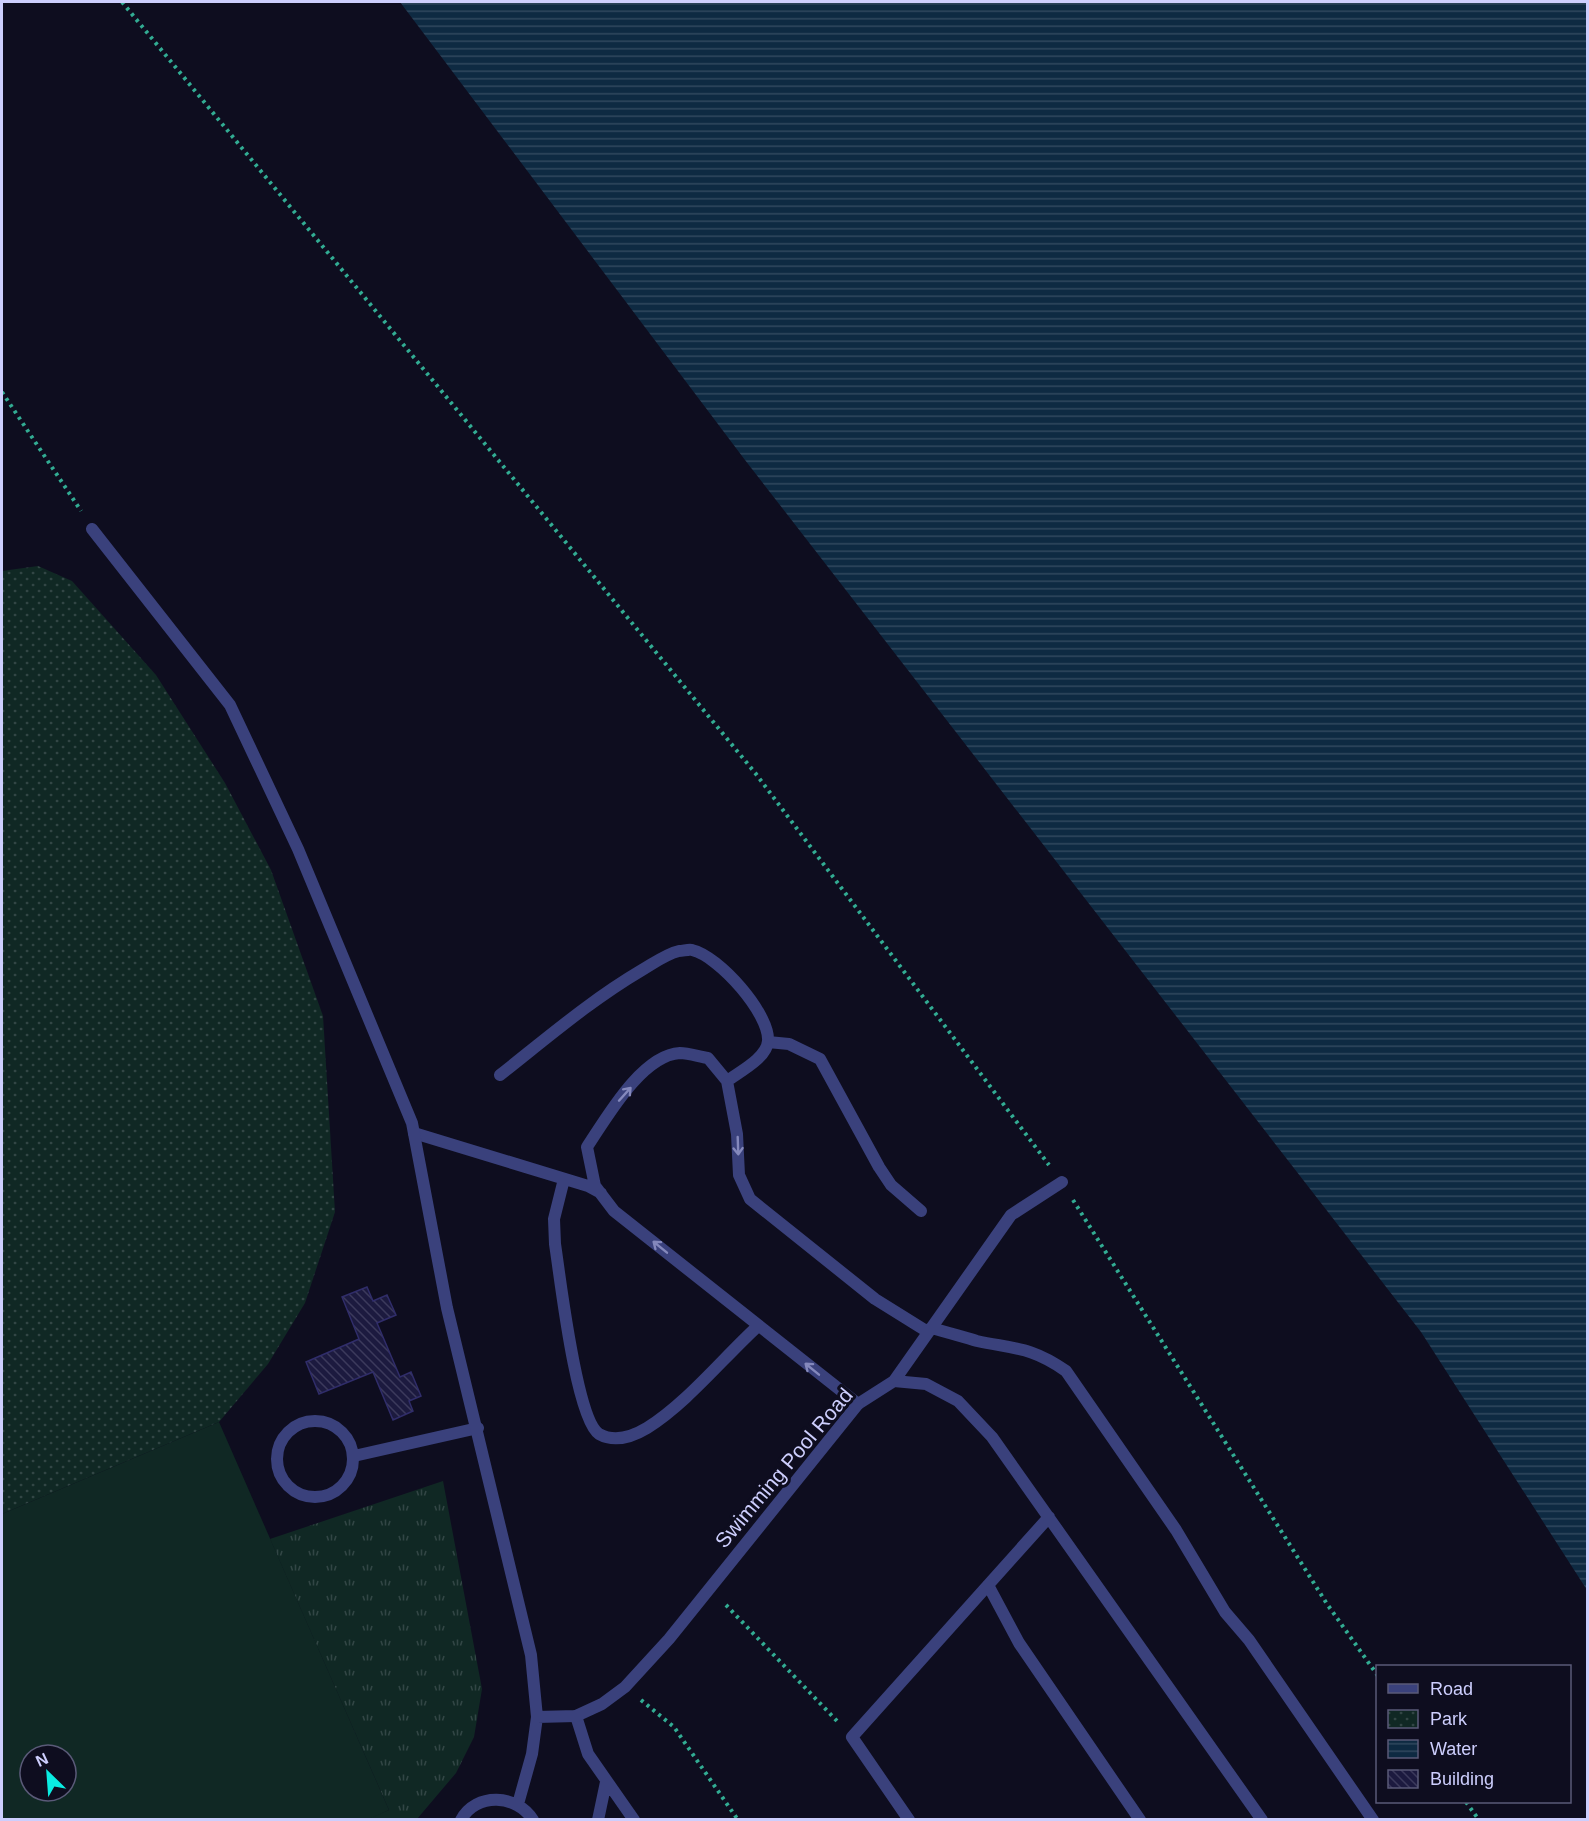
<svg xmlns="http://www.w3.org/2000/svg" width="1589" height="1821" font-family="Helvetica,sans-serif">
<defs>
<pattern id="grass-tufts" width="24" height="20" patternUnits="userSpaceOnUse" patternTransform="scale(1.5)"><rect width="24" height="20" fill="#102824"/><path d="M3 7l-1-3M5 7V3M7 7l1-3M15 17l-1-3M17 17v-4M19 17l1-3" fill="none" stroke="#324645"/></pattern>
<pattern id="park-dots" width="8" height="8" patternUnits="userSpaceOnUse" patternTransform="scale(1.5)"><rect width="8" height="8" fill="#102824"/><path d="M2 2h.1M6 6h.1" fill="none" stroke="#324645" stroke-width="1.8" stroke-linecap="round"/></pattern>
<pattern id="water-rules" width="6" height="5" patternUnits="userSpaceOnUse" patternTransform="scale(1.5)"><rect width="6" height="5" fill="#0e2a42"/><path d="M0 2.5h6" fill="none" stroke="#30485e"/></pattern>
<pattern id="building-back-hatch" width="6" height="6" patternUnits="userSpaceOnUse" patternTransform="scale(1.5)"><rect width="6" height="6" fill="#1c1a3f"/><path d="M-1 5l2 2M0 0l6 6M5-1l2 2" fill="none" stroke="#3c3a5c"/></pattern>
</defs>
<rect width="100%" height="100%" fill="#0e0d1f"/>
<path fill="url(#grass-tufts)" d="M443,1481L482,1689L474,1737L456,1773L417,1819H367L389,1810L270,1539Z"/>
<path fill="url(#park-dots)" d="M38,566L72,581L156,675L225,783L271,870L323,1016L335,1212L305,1303L268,1364L219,1422L2,1514V571Z"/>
<path fill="#102824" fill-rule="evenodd" d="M219,1422L389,1810L367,1820L2,1819V1514ZM30,1755H66V1791H30Z"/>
<path fill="url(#water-rules)" d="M400,2H1587V1590L1421,1332L745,460Z"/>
<path fill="url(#building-back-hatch)" stroke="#302d6a" stroke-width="1.5" d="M367,1287L373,1301L387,1295L396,1315L377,1323L400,1377L411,1372L421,1396L409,1401L413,1411L393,1420L373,1372L319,1394L306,1362L359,1339L342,1297Z"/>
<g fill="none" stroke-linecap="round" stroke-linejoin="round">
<path stroke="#32ac93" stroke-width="4" stroke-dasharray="3 4.5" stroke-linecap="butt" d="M122,2L756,774L1049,1165
M2,392L81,511
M1073,1200L1327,1604L1378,1676
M726,1605L837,1721
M641,1700L674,1727L738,1820
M1466,1802L1479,1820"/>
<path stroke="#3a417c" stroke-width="12" d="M768,1042L789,1044L820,1059L879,1167L891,1185L921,1211
M500,1075C547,1038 591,1000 642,970C654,963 666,954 679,951C683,951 689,949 692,950C719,956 770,1014 768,1041C767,1058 739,1072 727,1081
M414,1133L588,1186L601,1193
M564,1179L554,1219L555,1244C560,1276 576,1419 599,1434C615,1443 632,1437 647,1428C687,1403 723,1358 758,1326
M931,1328C947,1332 962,1337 977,1341C1015,1349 1032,1347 1066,1371L1176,1530L1225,1612L1249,1640L1373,1820
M928,1332L875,1299L750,1199L739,1175L737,1134L727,1081L708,1058C700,1057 689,1053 680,1053C642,1055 607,1117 587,1147L595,1186L614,1211L858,1404L894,1381L1011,1215L1062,1182
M894,1381L926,1384L958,1401L992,1437L1262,1820
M277 1459a38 38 0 1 1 76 0a38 38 0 1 1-76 0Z
M354,1456L478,1428
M988,1585L1019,1643L1140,1820
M576,1716L588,1754L634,1820
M598,1820L606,1782
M909,1820L852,1737L1049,1517"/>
<path stroke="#3a417c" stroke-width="12" d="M92,529L230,705L298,849L412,1123L447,1308L531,1655L537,1717L532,1754L518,1804
M537,1717L576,1716L602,1704L625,1687L669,1639L858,1404
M461,1820C476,1792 517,1794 533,1820"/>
</g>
<defs><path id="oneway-shaft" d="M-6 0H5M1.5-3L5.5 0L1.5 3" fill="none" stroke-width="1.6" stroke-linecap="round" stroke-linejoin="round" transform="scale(1.5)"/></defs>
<g stroke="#8488bc">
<use href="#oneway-shaft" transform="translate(625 1094) rotate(-48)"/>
<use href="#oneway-shaft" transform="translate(738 1146) rotate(88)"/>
<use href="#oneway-shaft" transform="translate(660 1247) rotate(-141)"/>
<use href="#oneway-shaft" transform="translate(812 1369) rotate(-141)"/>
</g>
<g text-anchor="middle" stroke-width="6" stroke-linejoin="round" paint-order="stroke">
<g font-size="21" fill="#cdcefd" stroke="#0e0d1f">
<text transform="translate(784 1468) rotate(-50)" y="7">Swimming Pool Road</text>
</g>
</g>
<rect width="1589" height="1821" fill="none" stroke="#cdcefd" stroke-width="6"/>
<rect x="1376" y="1665" width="195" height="138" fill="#0e0d1f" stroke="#5a5a78" stroke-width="1.5"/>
<rect x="1388" y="1684" width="30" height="9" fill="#3a417c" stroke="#5a5a78" stroke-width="1.5"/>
<text x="1430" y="1695" font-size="18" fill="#cdcefd">Road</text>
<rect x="1388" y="1710" width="30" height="18" fill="url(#park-dots)" stroke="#5a5a78" stroke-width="1.5"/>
<text x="1430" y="1725" font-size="18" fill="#cdcefd">Park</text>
<rect x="1388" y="1740" width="30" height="18" fill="url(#water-rules)" stroke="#5a5a78" stroke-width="1.5"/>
<text x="1430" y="1755" font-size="18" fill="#cdcefd">Water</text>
<rect x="1388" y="1770" width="30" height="18" fill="url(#building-back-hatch)" stroke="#5a5a78" stroke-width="1.5"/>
<text x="1430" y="1785" font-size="18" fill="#cdcefd">Building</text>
<g transform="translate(48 1773) rotate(335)"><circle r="28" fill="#0e0d1f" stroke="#5a5a78" stroke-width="1.5"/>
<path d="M0-4.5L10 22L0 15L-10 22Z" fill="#0aece2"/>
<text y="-9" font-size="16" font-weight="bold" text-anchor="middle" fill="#cdcefd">N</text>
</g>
</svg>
